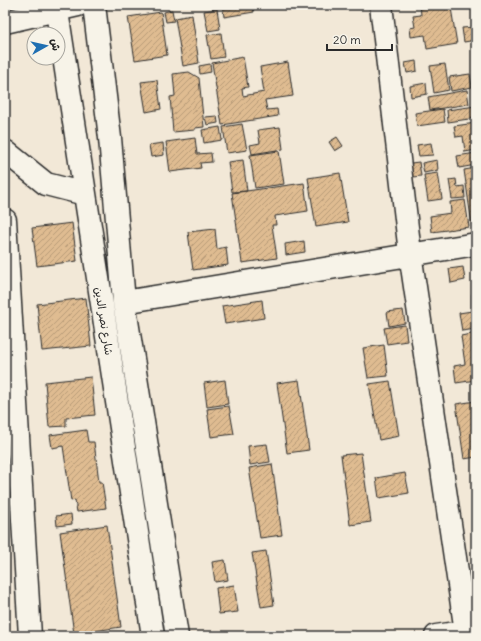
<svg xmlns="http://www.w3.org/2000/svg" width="481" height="641" font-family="Delius,'Playpen Sans Arabic',sans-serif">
<defs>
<pattern id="building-hatch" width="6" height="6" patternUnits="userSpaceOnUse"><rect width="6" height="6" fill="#dfbc91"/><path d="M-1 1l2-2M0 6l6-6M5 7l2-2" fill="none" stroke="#b59977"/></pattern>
</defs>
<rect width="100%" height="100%" fill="#f2e8d7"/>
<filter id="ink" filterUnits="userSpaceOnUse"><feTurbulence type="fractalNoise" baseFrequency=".025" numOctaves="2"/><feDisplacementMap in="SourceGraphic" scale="8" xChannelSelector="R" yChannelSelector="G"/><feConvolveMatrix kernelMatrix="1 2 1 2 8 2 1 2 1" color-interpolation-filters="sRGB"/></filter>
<g filter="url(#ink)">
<path fill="url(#building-hatch)" stroke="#2b2b2b" d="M237,5H252L254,12L224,17L223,9L238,7Z
M420,5H445V9L451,8L457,44L427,49L425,35L411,37L410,28L415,27L413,16L421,15Z
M452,5H473V6L453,9Z
M217,9L220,29L208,31L204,11Z
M172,10L174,21L166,22L164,12Z
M161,12L167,55L135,60L128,17Z
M192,15L199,63L183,66L175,18Z
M475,27L476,40L464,42L462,28Z
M221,33L224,57L211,59L207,35Z
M243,57L248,87L242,88L243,96L264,92L260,67L288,62L293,96L265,100L267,110L277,109L278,116L222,125L212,63Z
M416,61L417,71L407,73L405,63Z
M210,64L211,72L200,74L199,66Z
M445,64L449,90L434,93L430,66Z
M189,72L199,78L204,127L195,128V130L173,132L170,97L175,96L173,74Z
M470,74L472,87L451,91L449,77Z
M157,80L161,109L146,112L141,82Z
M426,83L427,94L411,97L410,86Z
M467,90L469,104L430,110L428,97Z
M476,106V118L448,122L447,110Z
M443,109L445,122L417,126L415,113Z
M217,116L218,123L207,125L205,117Z
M476,123V150L465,152L463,136L456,137L454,126Z
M242,124L247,150L227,153L223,127Z
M220,127L222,140L204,143L202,130Z
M280,127L283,149L252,154L250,145L260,143L258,130Z
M337,137L343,146L335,151L329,142Z
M195,138L197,154L211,153L212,162L200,163L201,168L170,172L166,142Z
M163,143L164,155L151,157L149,145Z
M431,143L433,155L419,156L417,145Z
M279,151L284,184L255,188L250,155Z
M476,153V165L459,168L457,156Z
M243,160L247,191L232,192L228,162Z
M437,160L438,170L424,173L422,163Z
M419,162L421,176L405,178L403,164Z
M476,168V225H472L464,170Z
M340,173L348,222L316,227L308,178Z
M438,173L442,199L428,201L424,175Z
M456,179L457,187L464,186L465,198L452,199L449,180Z
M304,183L308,211L275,216L276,225H272L277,258L242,263L232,193Z
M465,200L469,227L432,232L430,216L451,213L450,202Z
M72,223L77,261L37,266L32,228Z
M215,229L217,249L226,247L228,265L193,270L188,232Z
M304,241L305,252L286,255L285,244Z
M463,267L465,280L451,283L449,269Z
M476,293V329L462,331L459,313L472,311V294Z
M86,298L91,346L42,351L37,304Z
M262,300L264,318L225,324L222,306Z
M403,310L405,323L389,326L387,312Z
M405,325L407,341L387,344L384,328Z
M476,333V380L456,383L454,366L465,364L461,336Z
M384,345L388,376L368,378L363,348Z
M91,377L95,415L66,418V426L49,427L45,382Z
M225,380L228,404L207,407L204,383Z
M299,380L309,450L287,453L277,383Z
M390,381L399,436L379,440L369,384Z
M476,401V457L464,459L456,404Z
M229,406L234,434L211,437L207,409Z
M86,430L88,442H94L99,482H102L106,508L77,512L75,500L71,501L63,446L52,448L50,435Z
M267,444L270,462L250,465L248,446Z
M361,453L371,522L350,525L341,455Z
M272,464L282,535L260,538L249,468Z
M405,473L409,493L379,498L376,478Z
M71,514L72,524L57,526L56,516Z
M107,525L121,627L74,634L60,532Z
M266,551L274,605L261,607L252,553Z
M225,560L228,580L215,582L212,562Z
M234,585L238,612L219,614L216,588Z"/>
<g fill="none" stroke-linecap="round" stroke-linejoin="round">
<defs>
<path id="minor" d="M56,5L153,636
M94,5L110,138L124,302L177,636
M381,5L410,253L466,632
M5,22L78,5
M5,151L46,184L85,194
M5,220L30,636
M124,302L476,244
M436,636L476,630"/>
</defs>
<use href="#minor" stroke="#2b2b2b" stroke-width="25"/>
<use href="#minor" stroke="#f7f3e8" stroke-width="22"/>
</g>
</g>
<g text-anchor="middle" stroke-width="3" stroke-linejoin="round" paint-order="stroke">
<g font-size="11" fill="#2b2b2b" stroke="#f7f3e8">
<text transform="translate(104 321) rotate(81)" y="4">شارع نصر الدين</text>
</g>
</g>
<rect width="481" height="641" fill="none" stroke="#f7f3e8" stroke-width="20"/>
<rect x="10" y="10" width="461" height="621" fill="none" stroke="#2b2b2b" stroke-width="1.5" filter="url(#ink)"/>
<g transform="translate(46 46) rotate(82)"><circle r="19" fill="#f7f3e8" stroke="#a5a39c"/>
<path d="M0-3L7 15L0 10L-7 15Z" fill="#1f6fb2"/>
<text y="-6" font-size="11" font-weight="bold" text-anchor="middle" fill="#2b2b2b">ش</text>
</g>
<path d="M327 44v6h65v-6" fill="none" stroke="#2b2b2b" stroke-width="2"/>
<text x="333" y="44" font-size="12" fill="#2b2b2b" stroke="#f7f3e8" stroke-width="3" paint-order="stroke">20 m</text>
</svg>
